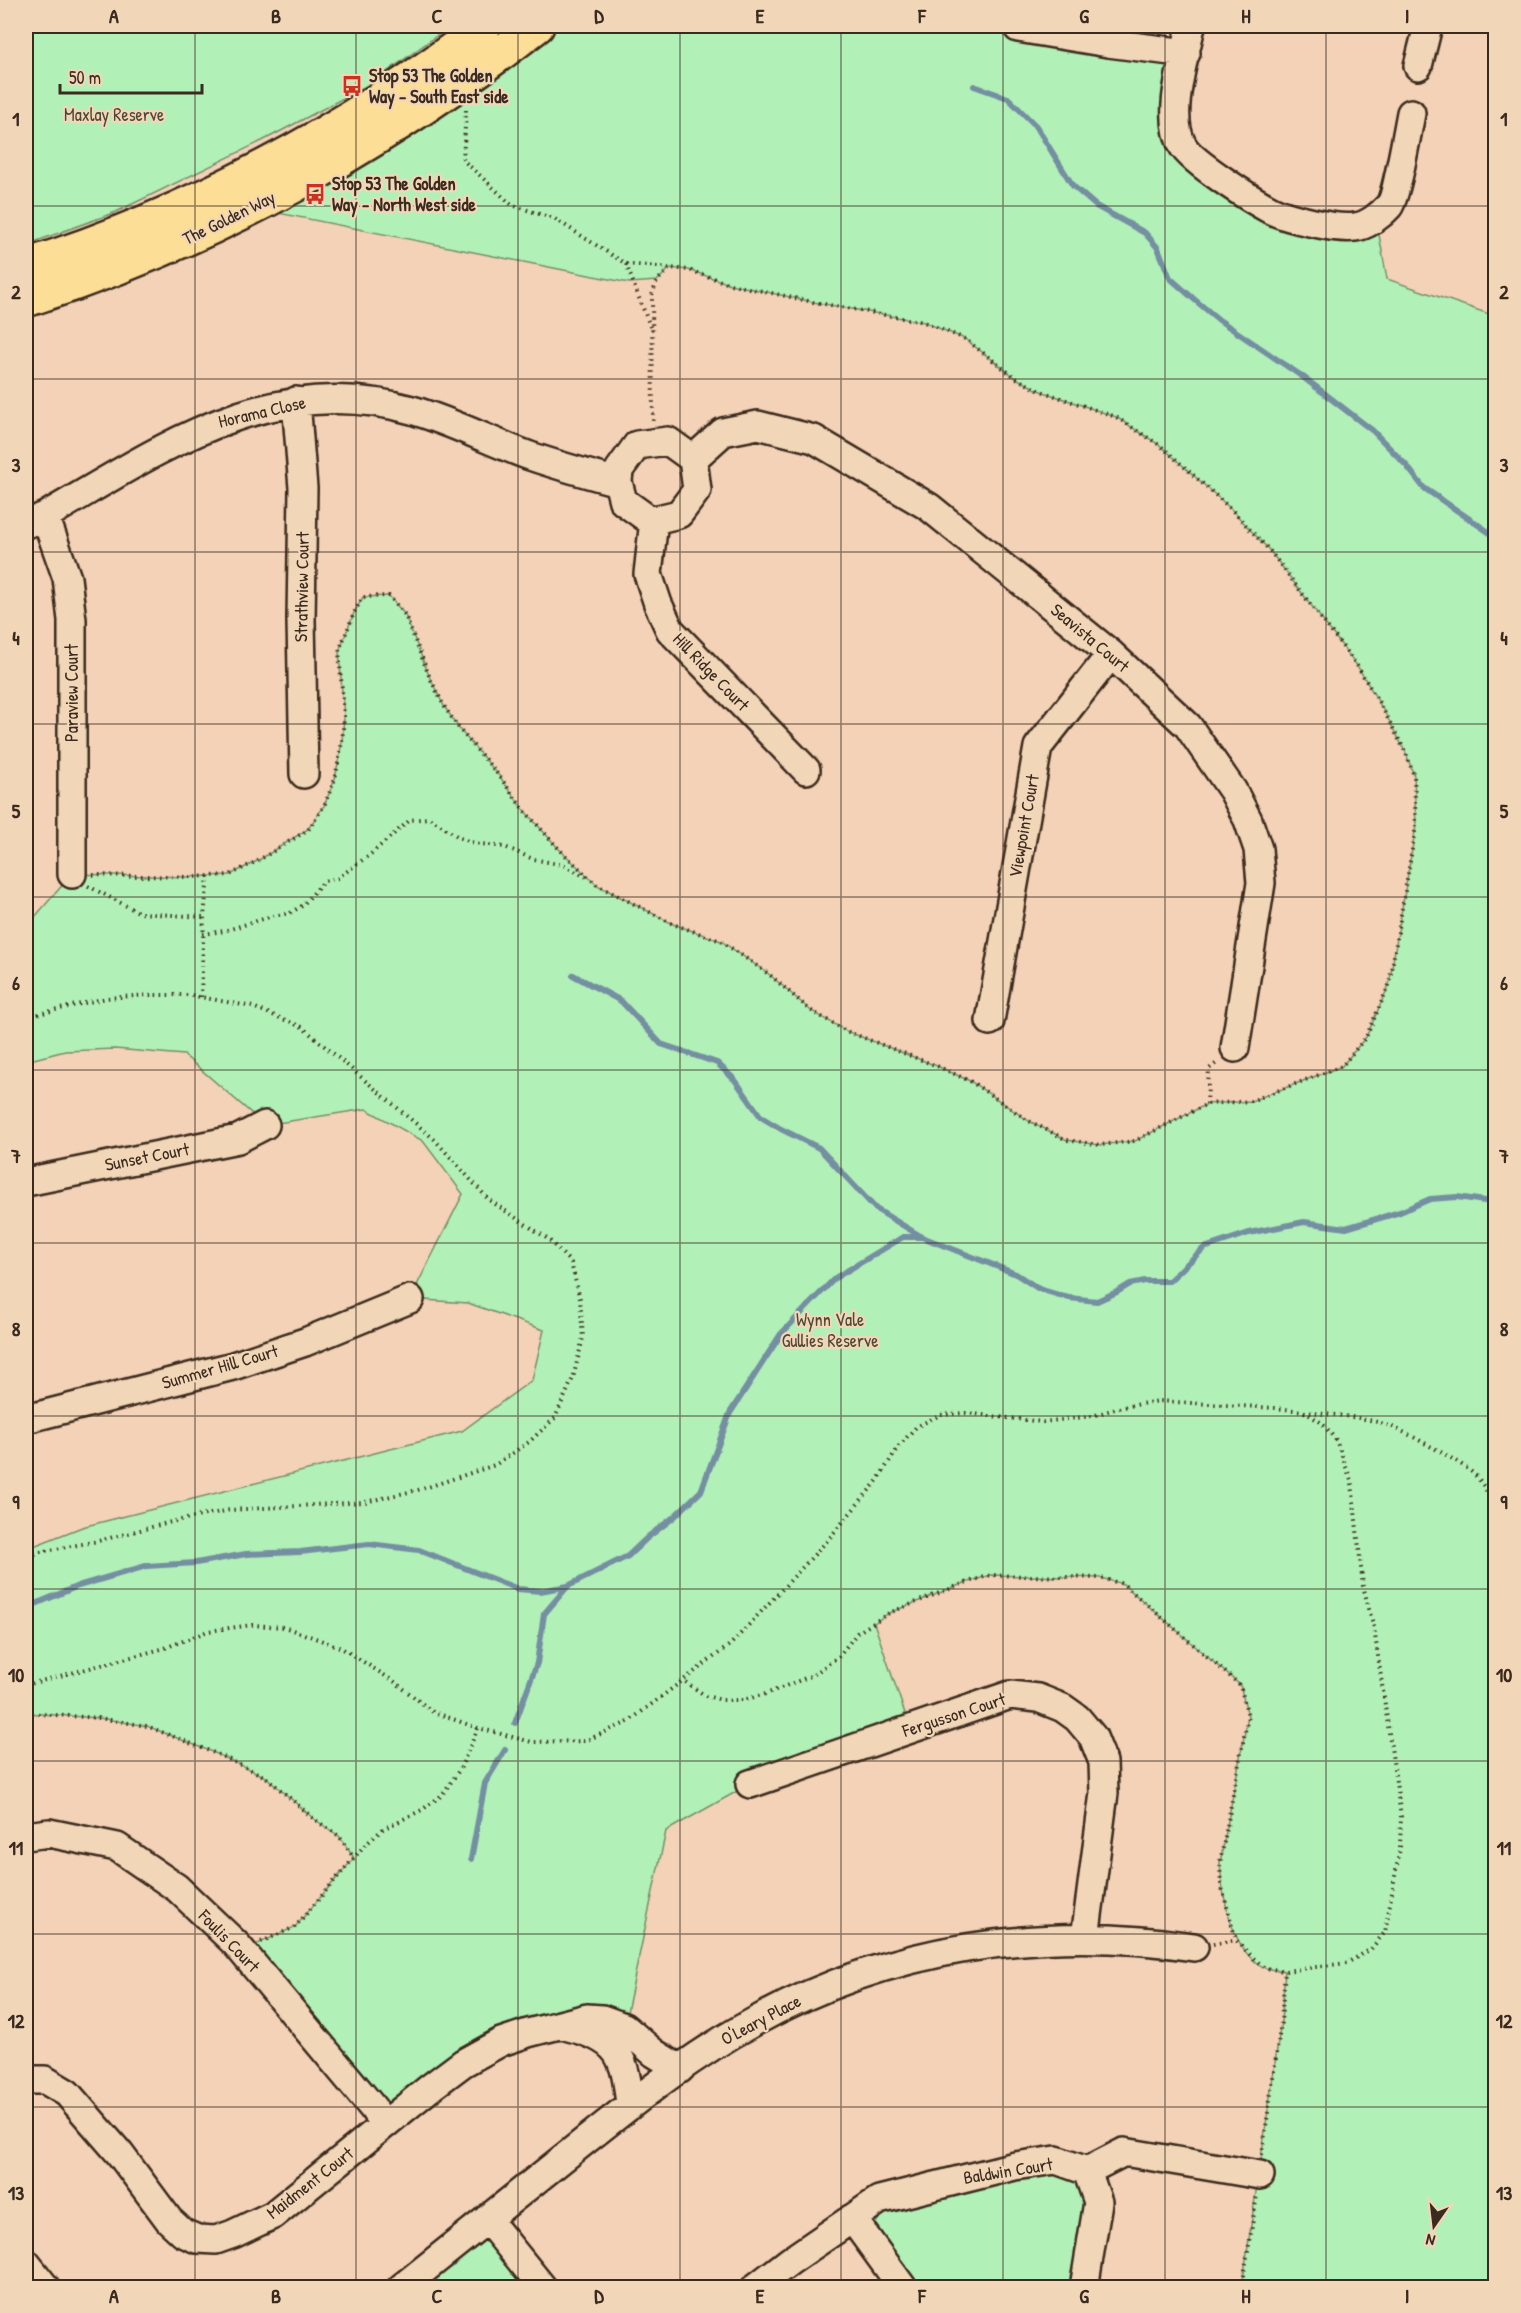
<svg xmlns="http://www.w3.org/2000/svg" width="1521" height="2313" font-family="'Patrick Hand',sans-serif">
<rect width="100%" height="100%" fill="#f3d2b7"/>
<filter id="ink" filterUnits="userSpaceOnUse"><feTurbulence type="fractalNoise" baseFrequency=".0167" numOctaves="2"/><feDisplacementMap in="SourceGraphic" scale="12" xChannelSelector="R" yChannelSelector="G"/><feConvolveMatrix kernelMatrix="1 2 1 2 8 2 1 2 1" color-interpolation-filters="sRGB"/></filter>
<g filter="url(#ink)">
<path fill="#b1f0b7" stroke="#768d6a" stroke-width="1.5" d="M26,26H450L370,84L264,140L116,212L26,245Z
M537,26H985L1018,28L1186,53L1177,125L1272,210L1376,218L1387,279L1495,316V2287H1242L1281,2022L1285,1971C1279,1970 1271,1970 1266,1968C1232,1955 1222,1895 1220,1863L1248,1716L1240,1685L1123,1584L1101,1578L991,1575L962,1584L889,1613L874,1623L910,1728L750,1784L666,1831L627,2012L584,2008L528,2033L384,2125L242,1951L295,1927L354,1858L339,1836L314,1819L266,1777L217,1754L147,1726L99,1718L26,1713V1549L82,1527L462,1431L532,1380L544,1330L468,1303L410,1299L463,1194L423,1141L366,1109L265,1125L184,1055L115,1049L65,1051L26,1061V925L34,918L72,874L189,877L230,875L259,860L308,829L324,806L335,779L342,742L344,717L339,651L354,613L363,597L389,596L405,615L430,678L444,706L460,730L500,777L523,809L560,850L597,885L673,924L721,941L770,975L810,1010L846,1031L937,1066L970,1081L1029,1121L1067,1140L1100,1145L1135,1141L1207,1104L1251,1101L1342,1066L1366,1037L1389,985L1416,826L1414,776L1406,753L1385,713L1358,667L1270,551L1231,509L1161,446L1116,417L1038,390L1016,378L965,339L924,322L813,302L730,284L689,270L670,268L657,281L629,283L253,208Z
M1056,2171L1076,2182L1088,2208L1073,2287H916L874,2226L885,2209Z
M487,2219L543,2288H401Z"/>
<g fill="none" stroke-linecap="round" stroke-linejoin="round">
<path stroke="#758fa2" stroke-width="6" d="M974,86L1008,98L1036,126L1073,186L1096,206L1145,233L1158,248L1170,278L1195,300L1219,320L1303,377L1373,431L1406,465L1424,488L1496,537
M573,975L621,1001L661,1044L717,1063L735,1080L761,1117L781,1129L819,1148L876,1209L922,1237L1016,1274L1039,1289L1069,1298L1097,1301L1117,1292L1130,1284L1145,1281H1169L1204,1248L1249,1233L1304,1222L1346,1228L1400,1212L1430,1199L1457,1197L1492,1202L1496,1204
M26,1608L78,1586L146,1566L196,1563L246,1554L300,1552L369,1544L419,1550L518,1589L540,1591L568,1586L628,1556L648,1537L674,1517L701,1491L730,1413L781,1334L835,1278L903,1237H922
M515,1723L537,1663L544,1614L567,1587
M471,1859L485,1783L505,1750"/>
<defs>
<path id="minor" d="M1191,26C1185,57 1165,116 1183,146C1192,162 1252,200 1271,210C1287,218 1337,230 1355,227C1367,226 1381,215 1389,206C1396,199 1408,128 1411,113
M1018,28L1108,43L1186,53
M1418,66L1428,26
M296,401L303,488L301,620L304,774
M668,441L693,459L697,490L679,514L654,520L648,519L623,501L618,482L619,470L637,445Z
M693,459L723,432L758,425L814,439L929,507L1111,654L1188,726L1233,791L1248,820L1258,849L1261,883L1235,1048
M45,516L67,578L72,620V874
M654,520L648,574L658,604L670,630L806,770
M26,524L45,516C161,449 271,370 412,410C453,422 491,442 530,456C559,466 588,474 618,482
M990,1021L1038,747L1111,654
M26,1182L238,1139L265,1125
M26,1419L233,1366L305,1342L410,1299
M750,1784L1010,1695L1038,1698L1063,1708L1077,1718L1093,1737L1103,1762L1104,1793L1085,1938
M26,1836L49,1833L117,1847L177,1888L236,1944L373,2108L384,2125
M569,2027C619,2039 625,2056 630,2105
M26,2080H45L67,2093L120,2154L169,2220L183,2233L197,2239L216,2240L233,2234L273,2215L431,2087L463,2063L501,2042L528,2033L587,2018L602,2019L624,2027L654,2053L680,2069
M1087,2171L1124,2152L1260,2175
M852,2218L903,2288
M487,2219L543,2288
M26,2263L46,2288
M401,2288C458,2242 515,2197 571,2152C629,2106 687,2058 752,2023C888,1947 1042,1924 1194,1947
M755,2288L790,2261L879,2200L1015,2166L1056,2160L1087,2171L1098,2202L1084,2288"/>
<path id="major" d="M26,266C190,214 347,131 484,26
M26,300C216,239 379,148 537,26"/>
</defs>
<use href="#minor" stroke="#3b2a1e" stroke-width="32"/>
<use href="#major" stroke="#3b2a1e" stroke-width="38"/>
<path stroke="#3b2a1e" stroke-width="4" stroke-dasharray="1.5 4.5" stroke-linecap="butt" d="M1491,26H1496
M466,110L463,160L512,205L555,219L626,264L669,268
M626,264L651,329
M93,875L190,877L230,875L259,860L308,830L324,806L335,779L342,742L344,716L339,651L354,613L363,597L389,596L405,615L430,678L444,706L460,730L500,777L523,809L560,850L597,885L673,924L721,941L770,975L810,1010L846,1031L937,1066L970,1081L1029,1121L1067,1140L1100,1145L1135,1141L1207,1104L1251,1101L1342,1066L1366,1037L1389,985L1416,826L1414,776L1406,753L1385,713L1358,667L1270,551L1231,509L1161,446L1116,417L1038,390L1016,378L965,339L924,322L813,302L730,284L689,270L670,268L657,281L652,295L653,421
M88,886L140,913L204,917
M203,934L224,931L273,916L290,913L302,906L324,881L338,878L372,853L410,820L429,818L460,838L474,843L505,847L533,859L563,865L586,877
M201,997L204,917L208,876
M26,1017L106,998L149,995H190L253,1007L302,1027L434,1139L489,1200L548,1239L571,1263L580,1299L583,1338L573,1378L555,1418L529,1442L495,1465L422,1489L365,1502L230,1510L171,1522L98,1541L40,1552L26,1558
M1207,1104L1209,1069L1218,1062
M1304,1412C1332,1415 1363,1416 1390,1426C1408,1433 1461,1462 1474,1474C1484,1484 1489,1496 1496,1509
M26,1685L165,1648L208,1631L252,1625L284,1627L340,1647L395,1682L433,1712L478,1728L532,1742L585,1741L628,1722L731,1644L827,1541L877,1481L899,1446L916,1427L940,1415L965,1413L1043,1422L1092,1416L1118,1408L1159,1401L1275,1408L1303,1411L1322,1423L1336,1440L1352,1483L1363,1586L1374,1628L1401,1817L1400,1848L1385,1932L1371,1949L1347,1963L1285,1971L1265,1968L1251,1956L1236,1940L1221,1884L1220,1863L1248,1716L1240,1685L1123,1584L1101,1578L991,1575L962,1584L889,1613L857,1633L839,1656L813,1675L766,1694L743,1700H722L706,1696L684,1681
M26,1713L99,1718L147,1726L217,1754L266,1777L314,1819L339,1836L354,1858
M261,1942L295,1927L365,1845L383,1829L422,1810L442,1795L460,1769L478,1728
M1213,1944L1236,1940
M1262,2155L1281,2022L1285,1971
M1242,2288L1257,2195"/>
<use href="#minor" stroke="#f1d6b8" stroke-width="27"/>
<use href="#major" stroke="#fdde96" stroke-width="33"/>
</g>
</g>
<path fill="none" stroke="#3b2a1e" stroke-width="1.5" stroke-opacity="0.55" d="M195,26V2288M356,26V2288M518,26V2288M680,26V2288M841,26V2288M1003,26V2288M1165,26V2288M1326,26V2288M26,206H1496M26,379H1496M26,552H1496M26,724H1496M26,897H1496M26,1070H1496M26,1243H1496M26,1416H1496M26,1589H1496M26,1761H1496M26,1934H1496M26,2107H1496"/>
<defs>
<symbol id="bus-bare" viewBox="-9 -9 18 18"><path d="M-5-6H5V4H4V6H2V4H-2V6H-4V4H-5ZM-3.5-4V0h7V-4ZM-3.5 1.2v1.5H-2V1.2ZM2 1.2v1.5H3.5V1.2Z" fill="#c8321e" stroke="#f1d6b8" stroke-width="2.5" paint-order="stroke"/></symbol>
</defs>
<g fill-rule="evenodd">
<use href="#bus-bare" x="337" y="71" width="30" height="30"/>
<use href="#bus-bare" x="300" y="179" width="30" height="30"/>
</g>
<g text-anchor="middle" stroke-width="4.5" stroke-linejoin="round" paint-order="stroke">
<g font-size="18" font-weight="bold" fill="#3b2a1e" stroke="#f1d6b8" text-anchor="start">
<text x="369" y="82">Stop 53 The Golden<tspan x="369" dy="21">Way - South East side</tspan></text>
<text x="332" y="190">Stop 53 The Golden<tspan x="332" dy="21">Way - North West side</tspan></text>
</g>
<g font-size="18" fill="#4d4835" stroke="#f1d6b8">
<text x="114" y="121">Maxlay Reserve</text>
<text x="830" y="1326">Wynn Vale<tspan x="830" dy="21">Gullies Reserve</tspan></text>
</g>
<g font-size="18" fill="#3b2a1e" stroke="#f1d6b8">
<text transform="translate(229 218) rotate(-26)" y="6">The Golden Way</text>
<text transform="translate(262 412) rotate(-13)" y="6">Horama Close</text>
<text transform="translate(302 587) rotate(-89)" y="6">Strathview Court</text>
<text transform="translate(1090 638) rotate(40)" y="6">Seavista Court</text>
<text transform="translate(711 672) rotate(46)" y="6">Hill Ridge Court</text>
<text transform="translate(72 693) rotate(-90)" y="6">Paraview Court</text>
<text transform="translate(1024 826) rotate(-80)" y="6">Viewpoint Court</text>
<text transform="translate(147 1157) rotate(-11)" y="6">Sunset Court</text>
<text transform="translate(220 1367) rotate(-16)" y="6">Summer Hill Court</text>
<text transform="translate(954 1715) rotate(-18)" y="6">Fergusson Court</text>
<text transform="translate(229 1941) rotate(46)" y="6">Foulis Court</text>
<text transform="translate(761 2020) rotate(-28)" y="6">O'Leary Place</text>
<text transform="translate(1008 2171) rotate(-9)" y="6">Baldwin Court</text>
<text transform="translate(310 2183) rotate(-38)" y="6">Maidment Court</text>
</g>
</g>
<rect width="1521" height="2313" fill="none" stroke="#f1d6b8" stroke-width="66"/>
<g transform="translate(1434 2226) rotate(194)" stroke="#f1d6b8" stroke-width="4.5" paint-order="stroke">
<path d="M0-4.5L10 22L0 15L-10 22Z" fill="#3b2a1e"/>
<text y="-9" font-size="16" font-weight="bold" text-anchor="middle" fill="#3b2a1e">N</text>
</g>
<path d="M60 84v9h142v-9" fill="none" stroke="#3b2a1e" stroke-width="3"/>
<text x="69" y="84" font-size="18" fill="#3b2a1e" stroke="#f1d6b8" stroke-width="4.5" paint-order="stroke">50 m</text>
<rect x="33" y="33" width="1455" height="2247" fill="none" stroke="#3b2a1e" stroke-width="2"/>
<g font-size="20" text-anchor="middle" font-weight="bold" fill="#3b2a1e">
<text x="114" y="23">A</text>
<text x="276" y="23">B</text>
<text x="437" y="23">C</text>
<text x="599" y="23">D</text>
<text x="760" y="23">E</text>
<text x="922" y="23">F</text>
<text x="1084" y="23">G</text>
<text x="1246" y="23">H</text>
<text x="1407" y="23">I</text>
<text x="16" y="126">1</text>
<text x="1504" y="126">1</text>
<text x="16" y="299">2</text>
<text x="1504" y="299">2</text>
<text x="16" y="472">3</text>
<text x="1504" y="472">3</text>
<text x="16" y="645">4</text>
<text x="1504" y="645">4</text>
<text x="16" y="818">5</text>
<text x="1504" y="818">5</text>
<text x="16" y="990">6</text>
<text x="1504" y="990">6</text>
<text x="16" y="1163">7</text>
<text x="1504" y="1163">7</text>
<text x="16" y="1336">8</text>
<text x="1504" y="1336">8</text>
<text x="16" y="1509">9</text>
<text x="1504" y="1509">9</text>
<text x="16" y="1682">10</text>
<text x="1504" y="1682">10</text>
<text x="16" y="1855">11</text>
<text x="1504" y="1855">11</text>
<text x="16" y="2028">12</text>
<text x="1504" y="2028">12</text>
<text x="16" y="2200">13</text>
<text x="1504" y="2200">13</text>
<text x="114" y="2303">A</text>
<text x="276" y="2303">B</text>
<text x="437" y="2303">C</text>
<text x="599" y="2303">D</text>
<text x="760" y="2303">E</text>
<text x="922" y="2303">F</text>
<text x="1084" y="2303">G</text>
<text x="1246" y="2303">H</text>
<text x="1407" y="2303">I</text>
</g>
</svg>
